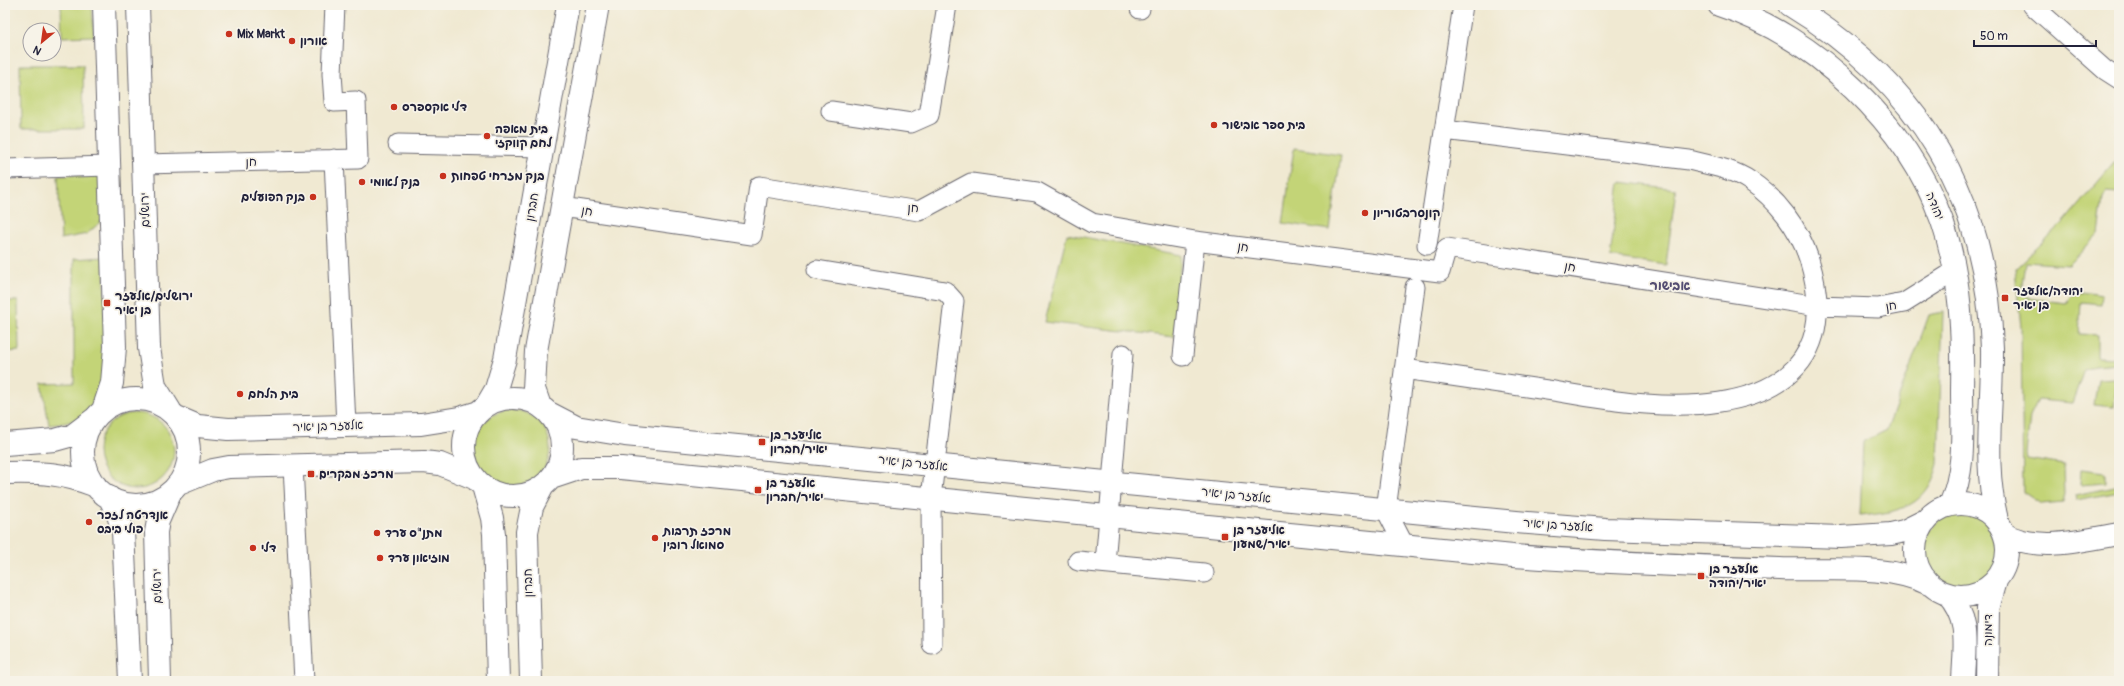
<svg xmlns="http://www.w3.org/2000/svg" width="2124" height="686" font-family="Pangolin,'Playpen Sans Hebrew',sans-serif">
<rect width="100%" height="100%" fill="#f7f3e8"/>
<filter id="ink" filterUnits="userSpaceOnUse"><feTurbulence type="fractalNoise" baseFrequency=".025" numOctaves="2"/><feDisplacementMap in="SourceGraphic" scale="8" xChannelSelector="R" yChannelSelector="G"/><feConvolveMatrix kernelMatrix="1 2 1 2 8 2 1 2 1" color-interpolation-filters="sRGB"/></filter>
<filter id="wash" filterUnits="userSpaceOnUse"><feTurbulence type="fractalNoise" baseFrequency=".012" numOctaves="4" result="noise"/><feDisplacementMap in="SourceGraphic" scale="16" xChannelSelector="R" yChannelSelector="G"/><feGaussianBlur stdDeviation="0.9" result="paint"/><feColorMatrix in="noise" values="0 0 0 0 0 0 0 0 0 0 0 0 0 0 0 0 0 1.4 0 .05"/><feComposite in="paint" operator="in"/></filter>
<g filter="url(#wash)">
<rect width="100%" height="100%" fill="#f0e9d2"/>
<path fill="#c3d477" stroke="#727b59" d="M61,5H92L94,36L62,37Z
M20,65H83L84,129H21Z
M1294,148L1341,155L1330,230L1283,223Z
M2119,157V193L2106,192L2103,198L2098,234L2069,265L2026,262L2022,293L2027,298L2066,303L2074,291L2102,295L2101,304L2081,302L2079,334L2097,335V357L2119,358V364L2095,366L2084,370L2072,403L2038,400L2030,416L2026,453L2027,459L2064,465L2065,494L2063,502L2041,504L2023,492L2021,327L2015,269L2064,222Z
M104,174L106,217L87,234L61,239L58,176Z
M1620,182L1676,189L1666,265L1610,257Z
M1067,234L1181,255L1174,337L1045,322Z
M104,257C104,284 111,383 98,401C84,420 71,423 49,425L42,384L74,383V259Z
M5,301H18L19,351L5,352Z
M1943,312L1938,464C1927,507 1900,512 1860,516L1863,442L1887,430L1929,315Z
M2117,378L2114,407L2094,405L2098,379Z
M474 448a38 38 0 1 1 76 0a38 38 0 1 1-76 0Z
M98 451a38 38 0 1 1 76 0a38 38 0 1 1-76 0Z
M2081,469L2105,472V483L2080,485Z
M2119,486V492L2076,500L2075,495Z
M1923 551a38 38 0 1 1 76 0a38 38 0 1 1-76 0Z"/>
</g>
<g filter="url(#ink)">
<g fill="none" stroke-linecap="round" stroke-linejoin="round">
<defs>
<path id="street" d="M2032,5L2105,70L2119,79
M1140,9V5
M831,111L911,123L929,115L947,5
M398,144L543,147
M334,159L346,426
M143,164L358,159L356,101L334,102L332,74L335,5
M5,169L109,166
M562,207L752,235L759,186L919,211L971,183L1037,192L1092,223L1195,241L1440,272L1447,248L1818,306L1878,308L1904,303L1955,271
M1427,245L1463,5
M817,270L945,291L954,301L931,498L932,644
M1183,356L1195,241
M1404,369C1452,376 1499,383 1547,390C1580,395 1613,402 1646,404C1747,412 1847,383 1809,259C1799,228 1777,199 1750,181C1733,169 1709,165 1689,160L1444,130
M293,466L304,681
M1404,545L1386,510L1415,287
M1078,561L1204,573
M1105,563L1123,354"/>
<path id="secondary" d="M138,5L149,348L155,386L170,410
M1719,5C1816,36 1908,125 1942,221C1961,276 1963,334 1962,391C1962,429 1966,469 1950,505
M1790,5C1919,83 1987,196 1992,348C1993,406 1982,467 1998,523
M464 447a49 49 0 1 1 98 0a49 49 0 1 1-98 0Z
M83 452a53 53 0 1 1 106 0a53 53 0 1 1-106 0Z
M486,406L496,389L505,359L568,5
M540,406L534,389L536,351L598,5
M103,410L112,383L115,347L104,5
M549,413L576,427L625,435L1516,522L1605,529L1841,537L1891,534L1904,531L1924,521
M177,417L198,426L228,429L421,424L459,418L479,412
M5,444L55,440L73,435L94,419
M5,473C40,472 64,473 96,486
M554,477L581,468H621L1513,556C1602,562 1691,566 1780,569C1827,571 1886,563 1929,584
M179,484L213,470L229,467L424,462L440,464L474,478
M483,486L492,518L494,534L498,681
M109,497L117,512L123,531L130,681
M1915 550a46 46 0 1 1 92 0a46 46 0 1 1-92 0Z
M2004,534C2039,553 2082,540 2119,534
M1947,594C1971,620 1964,648 1963,681
M160,681L156,532L158,521L170,493
M531,681L527,532L532,507L542,488
M1987,681L1988,608L1996,581"/>
</defs>
<use href="#street" stroke="#6a6870" stroke-width="21"/>
<use href="#secondary" stroke="#6a6870" stroke-width="24"/>
<use href="#street" stroke="#fff" stroke-width="19"/>
<use href="#secondary" stroke="#fff" stroke-width="22"/>
</g>
</g>
<g fill="#c8321e" stroke="#f7f3e8" stroke-width="1.5">
<circle cx="229" cy="34" r="4"/>
<circle cx="292" cy="41" r="4"/>
<circle cx="394" cy="107" r="4"/>
<circle cx="1214" cy="125" r="4"/>
<circle cx="487" cy="136" r="4"/>
<circle cx="443" cy="176" r="4"/>
<circle cx="362" cy="182" r="4"/>
<circle cx="313" cy="197" r="4"/>
<circle cx="1365" cy="213" r="4"/>
<rect x="2001" y="294" width="8" height="8" rx="2"/>
<rect x="103" y="299" width="8" height="8" rx="2"/>
<circle cx="240" cy="394" r="4"/>
<rect x="758" y="438" width="8" height="8" rx="2"/>
<rect x="307" y="470" width="8" height="8" rx="2"/>
<rect x="754" y="486" width="8" height="8" rx="2"/>
<circle cx="89" cy="522" r="4"/>
<circle cx="377" cy="533" r="4"/>
<rect x="1221" y="533" width="8" height="8" rx="2"/>
<circle cx="655" cy="538" r="4"/>
<circle cx="253" cy="548" r="4"/>
<circle cx="380" cy="558" r="4"/>
<rect x="1697" y="572" width="8" height="8" rx="2"/>
</g>
<g text-anchor="middle" stroke-width="3.5" stroke-linejoin="round" paint-order="stroke">
<g font-size="12" font-weight="bold" fill="#22223b" stroke="#f7f3e8" text-anchor="start">
<text x="237" y="38">Mix Markt</text>
<text x="300" y="45">אורון</text>
<text x="402" y="111">דלי אקספרס</text>
<text x="1222" y="129">בית ספר אבישור</text>
<text x="495" y="133">בית מאפה<tspan x="495" dy="14">לחם קווקזי</tspan></text>
<text x="451" y="180">בנק מזרחי טפחות</text>
<text x="370" y="186">בנק לאומי</text>
<text x="305" y="201" text-anchor="end">בנק הפועלים</text>
<text x="1373" y="217">קונסרבטוריון</text>
<text x="2013" y="295">יהודה/אלעזר<tspan x="2013" dy="14">בן יאיר</tspan></text>
<text x="115" y="300">ירושלים/אלעזר<tspan x="115" dy="14">בן יאיר</tspan></text>
<text x="248" y="398">בית הלחם</text>
<text x="770" y="439">אליעזר בן<tspan x="770" dy="14">יאיר/חברון</tspan></text>
<text x="319" y="478">מרכז מבקרים</text>
<text x="766" y="487">אלעזר בן<tspan x="766" dy="14">יאיר/חברון</tspan></text>
<text x="97" y="519">אנדרטה לזכר<tspan x="97" dy="14">פולי ביבס</tspan></text>
<text x="1233" y="534">אליעזר בן<tspan x="1233" dy="14">יאיר/שמעון</tspan></text>
<text x="663" y="535">מרכז תרבות<tspan x="663" dy="14">סמואל רובין</tspan></text>
<text x="385" y="537">מתנ"ס ערד</text>
<text x="261" y="552">דלי</text>
<text x="388" y="562">מוזיאון ערד</text>
<text x="1709" y="573">אלעזר בן<tspan x="1709" dy="14">יאיר/יהודה</tspan></text>
</g>
<g font-size="12" fill="#22223b" stroke="#f7f3e8">
<text transform="translate(251 162) rotate(-2)" y="4">חן</text>
<text transform="translate(1935 206) rotate(67)" y="4">יהודה</text>
<text transform="translate(532 207) rotate(-80)" y="4">חברון</text>
<text transform="translate(913 208) rotate(1)" y="4">חן</text>
<text transform="translate(145 210) rotate(-92)" y="4">ירושלים</text>
<text transform="translate(587 211) rotate(8)" y="4">חן</text>
<text transform="translate(1243 247) rotate(7)" y="4">חן</text>
<text transform="translate(1570 267) rotate(9)" y="4">חן</text>
<text transform="translate(1891 306) rotate(-11)" y="4">חן</text>
<text transform="translate(328 426) rotate(-2)" y="4">אלעזר בן יאיר</text>
<text transform="translate(913 463) rotate(6)" y="4">אלעזר בן יאיר</text>
<text transform="translate(1236 495) rotate(6)" y="4">אלעזר בן יאיר</text>
<text transform="translate(1558 525) rotate(4)" y="4">אלעזר בן יאיר</text>
<text transform="translate(528 583) rotate(-92)" y="4">חברון</text>
<text transform="translate(157 586) rotate(-92)" y="4">ירושלים</text>
<text transform="translate(1988 630) rotate(-90)" y="4">דימונה</text>
</g>
<g font-size="13" font-weight="bold" fill="#554e72" stroke="#f7f3e8">
<text x="1670" y="290">אבישור</text>
</g>
</g>
<rect width="2124" height="686" fill="none" stroke="#f7f3e8" stroke-width="20"/>
<g transform="translate(42 42) rotate(209)"><circle r="19" fill="#f7f3e8" stroke="#a29fa3"/>
<path d="M0-3L7 15L0 10L-7 15Z" fill="#c8321e"/>
<text y="-6" font-size="11" font-weight="bold" text-anchor="middle" fill="#22223b">N</text>
</g>
<path d="M1974 40v6h122v-6" fill="none" stroke="#22223b" stroke-width="2"/>
<text x="1980" y="40" font-size="12" fill="#22223b" stroke="#f7f3e8" stroke-width="3" paint-order="stroke">50 m</text>
</svg>
